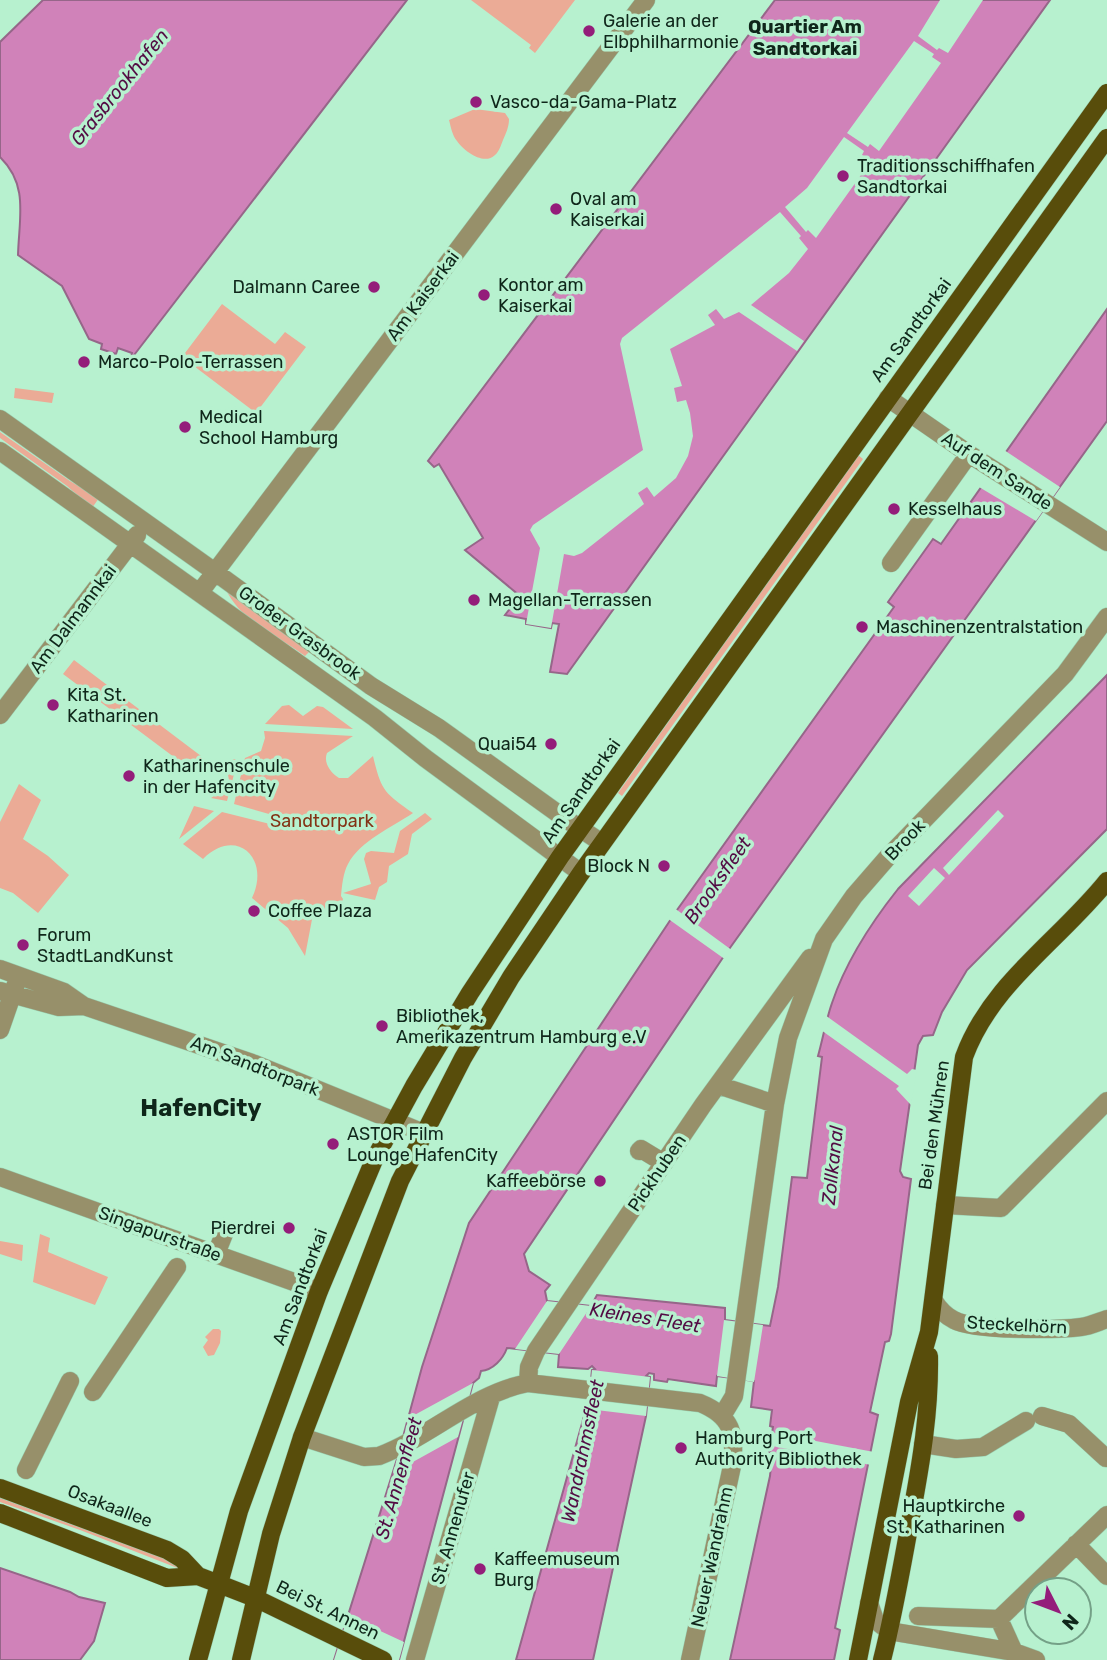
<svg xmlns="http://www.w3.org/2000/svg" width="1107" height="1660" font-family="Rubik,sans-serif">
<rect width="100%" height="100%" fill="#b7f1cf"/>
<path fill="#ebab96" d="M471,0H575L535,53L529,48L531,45Z
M475,109L505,113L509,119C509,127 506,133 503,140C501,145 499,152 495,155C484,166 464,151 457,141C452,135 451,127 449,120Z
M222,304L275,344L285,332L306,347L256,413L182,357Z
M15,388L54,393L52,403L14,398Z
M0,432L70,481L99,498L92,508L67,486L0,438Z
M858,455L863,459L622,796L618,793Z
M225,588L309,652L305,656C276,635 241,622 225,588Z
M74,660L205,759L194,772L63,674Z
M289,705L303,716L317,706L323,707L353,729L265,724L282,706Z
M264,731L353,736L327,753C323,763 331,773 339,778H348L373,756C381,790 384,793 413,813C392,827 360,841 348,864C343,873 342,886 341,896L343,899L341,906L335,912L314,909L305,956L288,928L252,898C271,858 236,826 203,859L183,844L222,812L274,825L276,816L234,804L245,758L261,751L265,738Z
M238,759L227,801L211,798L230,785L225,760Z
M19,784L41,800L23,839L48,856L69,875L38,913L13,893L0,888V822Z
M194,806L214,811L179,839Z
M425,813L432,819L412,834L408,854L389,866L387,882L379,887L375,900L343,893L371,884L364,859L366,853L371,851L394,853L400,831Z
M40,1234L50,1238L48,1252L108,1277L95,1305L33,1282Z
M0,1241L23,1245L22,1261L0,1254Z
M213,1329H219L221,1331L220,1343L214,1355L208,1356L203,1347L208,1340L205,1337Z
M0,1498L166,1559L180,1566V1569L80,1530L0,1502Z"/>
<path fill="#d082b9" stroke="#966689" stroke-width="2" d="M43,0H407L131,359L132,353L118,348L116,354L101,349L102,344L89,339L62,286L18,255C19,218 29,185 0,157V42Z
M775,0H1050L567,674L550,672L559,624L552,623L551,628L526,624V619L505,615L520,596L465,550L483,538L439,464L434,467L428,461Z
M1107,309V421L722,959L524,1254L529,1271L550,1285L545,1291L547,1301L591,1306L597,1295L725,1308V1320L770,1326L778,1287L792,1177L807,1178L822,1057L818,1056C823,1038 826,1020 832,1003C846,961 871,923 898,889L1107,675V829L967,970L942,1012L933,1035L923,1036L918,1045L900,1171L903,1177L911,1179L891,1334L889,1341L885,1342L870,1412L878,1415L835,1628L840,1630L834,1660H730L770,1476L772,1453L769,1452L773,1427L770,1426L772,1410L751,1407L754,1381L717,1376L716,1386L668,1379L667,1382L654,1380V1374L649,1373L646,1376L650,1377L646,1416L593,1660H516L586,1409H588L592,1370L595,1369L592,1366L588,1369L558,1367L559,1354L507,1348C503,1359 493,1370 481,1371L479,1378L473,1383L399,1660H334L397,1459L422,1367L469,1223L677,910L894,607L888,602L933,539L941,544Z
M0,1568L70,1592L79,1597L105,1603L94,1641L80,1660H0Z"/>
<path fill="#b7f1cf" d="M940,0H983L948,53L939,48L937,50L918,36Z
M914,41L934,54L932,57L941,63L879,151L870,144L868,147L847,133Z
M844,137L864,151L862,155L871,161L816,238L808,230L806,232L785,207L807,188Z
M780,212L801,236L799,238L808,249L789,273L751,305L804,341L797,351L739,312L724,319L716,309L708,315L715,325L670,349L682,386L674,388L677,402L686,400L690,413L693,436L688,456L676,478L654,497L647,487L638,493L644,504L582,553L574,556L564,554L551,628L526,624L540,548L530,530L533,525L643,450L620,344L622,338Z
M1004,450L1060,487L1036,521L979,487Z
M998,810L1004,816L949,875L943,868Z
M934,868L945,878L919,906L908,896Z
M674,908L677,910L733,951L726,960L667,918Z
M825,1015L907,1074L912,1069L917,1070L911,1105L896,1089L899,1086L821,1030Z
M547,1301L591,1306L559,1354L515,1349Z
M724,1320L763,1325L754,1382L717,1376Z
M592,1370L650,1377L646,1416L588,1409Z
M473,1383L458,1437L393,1473L409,1418Z
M768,1432L874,1452L871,1465L767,1445Z
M348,1616L404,1642L399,1660H334Z"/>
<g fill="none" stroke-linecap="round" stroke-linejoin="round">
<defs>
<path id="minor" d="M888,398L969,454L1107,542
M0,419L215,572L371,686L439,728L560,815L602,843
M0,451L375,718L425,758L581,873
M891,563L969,454
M200,592L646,0
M0,715L137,535
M0,969L64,992L84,1006L255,1064L424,1133
M0,991L59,1007L84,1006
M0,1030L16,984
M718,1085L775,1104
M639,1151L641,1149L664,1163
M0,1177L319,1291
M945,1205L1001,1208L1107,1101
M216,1254L224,1234
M934,1301C939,1309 946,1316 954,1320C974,1331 1057,1330 1081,1327C1090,1326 1098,1322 1107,1319
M528,1383L700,1403C732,1416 736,1434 732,1466L690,1660
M93,1392L177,1267
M722,1416L734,1396L775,1104L788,1038L824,939L854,896L887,858L1065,674L1107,617
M1042,1416L1069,1424L1106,1458
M302,1437L364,1457L379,1456C430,1437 474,1393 528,1383L529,1367L536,1351L703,1105L810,958
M923,1444L956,1449L983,1447L1026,1421
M26,1470L70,1381
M1076,1544L1107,1576
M869,1603L875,1620L889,1631L1014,1652L1036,1660
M918,1616L999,1619L1107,1515
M999,1619L1014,1652
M415,1660L491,1397"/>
<path id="major" d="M0,1488L167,1550L182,1559L198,1576
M0,1513L167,1578L198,1576L219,1584L255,1598L383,1660
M198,1660L239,1511L319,1291L374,1160L414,1086L470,993L560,857L1107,93
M241,1660L271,1534L302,1437L400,1181L463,1058L511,977L581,873L1107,138
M858,1660L909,1402L929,1332L964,1057C991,983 1059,941 1107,881
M882,1660C894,1613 902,1565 911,1517C921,1463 930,1411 929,1356"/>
</defs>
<use href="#minor" stroke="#99ccae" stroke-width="19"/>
<use href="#major" stroke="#99ccae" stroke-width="19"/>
<use href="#minor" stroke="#97906a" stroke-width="18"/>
<use href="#major" stroke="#584d0b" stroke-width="18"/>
</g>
<g fill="#941d7a" stroke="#b7f1cf" stroke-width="2.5">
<circle cx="589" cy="31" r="7"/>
<circle cx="476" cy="102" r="7"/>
<circle cx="843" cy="176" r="7"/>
<circle cx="556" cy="209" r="7"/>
<circle cx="374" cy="287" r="7"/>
<circle cx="484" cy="295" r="7"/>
<circle cx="84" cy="362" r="7"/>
<circle cx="185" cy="427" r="7"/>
<circle cx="894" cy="509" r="7"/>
<circle cx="474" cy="600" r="7"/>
<circle cx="862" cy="627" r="7"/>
<circle cx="53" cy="705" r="7"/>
<circle cx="551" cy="744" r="7"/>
<circle cx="129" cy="776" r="7"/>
<circle cx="664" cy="866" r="7"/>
<circle cx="254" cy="911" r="7"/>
<circle cx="23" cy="945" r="7"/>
<circle cx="382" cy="1026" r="7"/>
<circle cx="333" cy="1144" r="7"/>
<circle cx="600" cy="1181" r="7"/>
<circle cx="289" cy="1228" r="7"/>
<circle cx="681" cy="1448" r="7"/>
<circle cx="1019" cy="1516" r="7"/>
<circle cx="480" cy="1569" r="7"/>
</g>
<g text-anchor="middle" stroke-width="7" stroke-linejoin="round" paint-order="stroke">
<g font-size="18" fill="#0f261a" stroke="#b7f1cf" text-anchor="start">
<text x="603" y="27">Galerie an der<tspan x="603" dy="21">Elbphilharmonie</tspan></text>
<text x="490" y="108">Vasco-da-Gama-Platz</text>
<text x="857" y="172">Traditionsschiffhafen<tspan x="857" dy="21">Sandtorkai</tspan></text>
<text x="570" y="205">Oval am<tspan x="570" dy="21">Kaiserkai</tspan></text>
<text x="498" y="291">Kontor am<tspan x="498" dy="21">Kaiserkai</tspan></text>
<text x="360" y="293" text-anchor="end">Dalmann Caree</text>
<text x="98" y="368">Marco-Polo-Terrassen</text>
<text x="199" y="423">Medical<tspan x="199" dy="21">School Hamburg</tspan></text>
<text x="908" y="515">Kesselhaus</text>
<text x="488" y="606">Magellan-Terrassen</text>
<text x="876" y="633">Maschinenzentralstation</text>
<text x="67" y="701">Kita St.<tspan x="67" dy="21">Katharinen</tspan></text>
<text x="537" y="750" text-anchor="end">Quai54</text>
<text x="143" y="772">Katharinenschule<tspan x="143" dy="21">in der Hafencity</tspan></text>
<text x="650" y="872" text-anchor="end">Block N</text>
<text x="268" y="917">Coffee Plaza</text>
<text x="37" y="941">Forum<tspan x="37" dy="21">StadtLandKunst</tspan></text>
<text x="396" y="1022">Bibliothek,<tspan x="396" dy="21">Amerikazentrum Hamburg e.V</tspan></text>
<text x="347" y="1140">ASTOR Film<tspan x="347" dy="21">Lounge HafenCity</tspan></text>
<text x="586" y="1187" text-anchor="end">Kaffeebörse</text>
<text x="275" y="1234" text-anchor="end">Pierdrei</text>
<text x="695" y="1444">Hamburg Port<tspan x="695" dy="21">Authority Bibliothek</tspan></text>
<text x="1005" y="1512" text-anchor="end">Hauptkirche<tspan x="1005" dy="21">St. Katharinen</tspan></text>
<text x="494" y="1565">Kaffeemuseum<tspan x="494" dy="21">Burg</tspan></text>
</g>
<g font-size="18" fill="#0f261a" stroke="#b7f1cf">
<text transform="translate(423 296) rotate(-53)" y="6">Am Kaiserkai</text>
<text transform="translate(911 330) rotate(-54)" y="6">Am Sandtorkai</text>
<text transform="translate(997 471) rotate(33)" y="6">Auf dem Sande</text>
<text transform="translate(73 619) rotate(-53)" y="6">Am Dalmannkai</text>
<text transform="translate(300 633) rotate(36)" y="6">Großer Grasbrook</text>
<text transform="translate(581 791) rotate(-55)" y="6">Am Sandtorkai</text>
<text transform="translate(905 840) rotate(-46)" y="6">Brook</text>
<text transform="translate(255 1066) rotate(21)" y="6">Am Sandtorpark</text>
<text transform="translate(934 1125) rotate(-82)" y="6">Bei den Mühren</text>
<text transform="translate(657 1173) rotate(-56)" y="6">Pickhuben</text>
<text transform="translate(160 1234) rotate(20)" y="6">Singapurstraße</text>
<text transform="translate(300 1287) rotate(-69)" y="6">Am Sandtorkai</text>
<text transform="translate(1017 1325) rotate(3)" y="6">Steckelhörn</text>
<text transform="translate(110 1506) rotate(21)" y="6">Osakaallee</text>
<text transform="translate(453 1528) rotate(-74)" y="6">St. Annenufer</text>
<text transform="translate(712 1557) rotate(-78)" y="6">Neuer Wandrahm</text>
<text transform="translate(328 1610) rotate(26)" y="6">Bei St. Annen</text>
</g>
<g font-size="18" fill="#833215" stroke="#b7f1cf">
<text x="322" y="827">Sandtorpark</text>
</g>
<g font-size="19" font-weight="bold" fill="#0f261a" stroke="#b7f1cf">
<text x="805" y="33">Quartier Am<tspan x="805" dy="22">Sandtorkai</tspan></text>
</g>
<g font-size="19" font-style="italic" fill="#530c44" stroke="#b7f1cf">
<text transform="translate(119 87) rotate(-51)" y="7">Grasbrookhafen</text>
<text transform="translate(717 880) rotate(-55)" y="7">Brooksfleet</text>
<text transform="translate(832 1165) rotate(-84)" y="7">Zollkanal</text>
<text transform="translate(645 1317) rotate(9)" y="7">Kleines Fleet</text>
<text transform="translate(582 1451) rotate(-78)" y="7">Wandrahmsfleet</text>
<text transform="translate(398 1478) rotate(-74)" y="7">St. Annenfleet</text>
</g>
<g font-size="24" font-weight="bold" fill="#0f261a" stroke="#b7f1cf">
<text x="201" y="1116">HafenCity</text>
</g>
</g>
<g transform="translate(1058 1611) rotate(132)"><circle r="33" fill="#b7f1cf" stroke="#74a087" stroke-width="2"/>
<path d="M0-5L12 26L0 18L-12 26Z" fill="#941d7a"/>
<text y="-10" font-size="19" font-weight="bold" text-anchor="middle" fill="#0f261a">N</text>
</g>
</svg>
